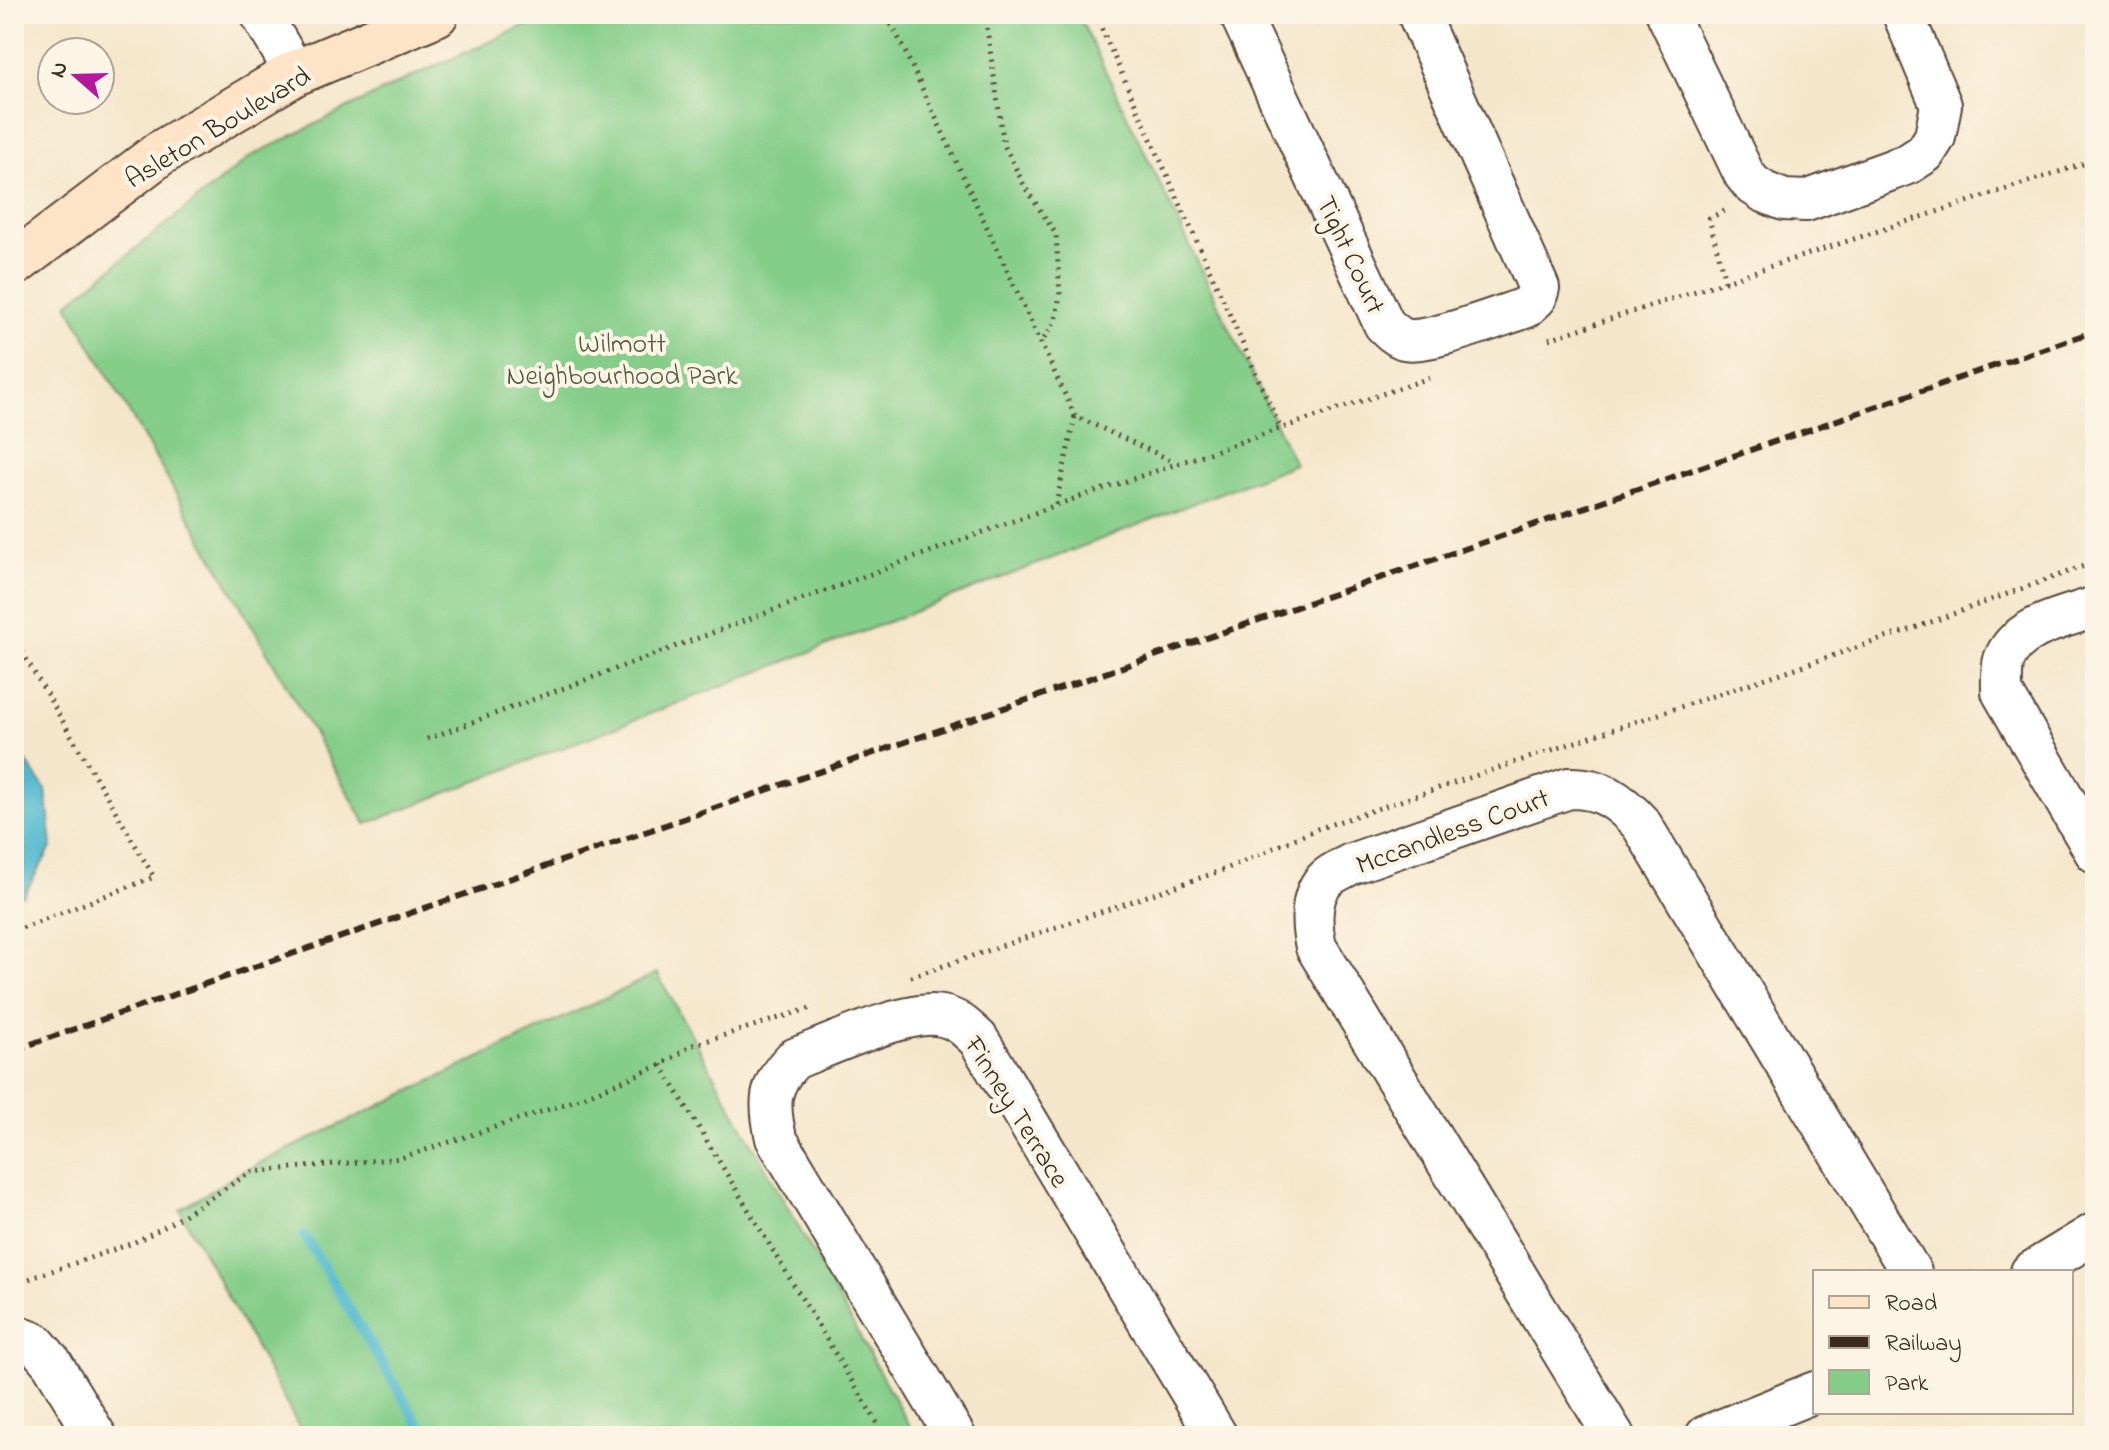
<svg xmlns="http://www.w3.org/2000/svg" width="2109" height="1450" font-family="'Indie Flower',sans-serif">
<rect width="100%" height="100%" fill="#fcf5e5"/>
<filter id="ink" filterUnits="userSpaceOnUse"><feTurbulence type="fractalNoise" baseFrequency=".0125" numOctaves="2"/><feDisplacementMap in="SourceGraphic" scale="16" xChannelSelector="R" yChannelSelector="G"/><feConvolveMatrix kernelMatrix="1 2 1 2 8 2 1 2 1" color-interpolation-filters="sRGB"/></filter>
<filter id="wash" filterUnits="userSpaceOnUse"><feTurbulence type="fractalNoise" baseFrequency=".006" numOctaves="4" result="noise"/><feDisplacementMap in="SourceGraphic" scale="32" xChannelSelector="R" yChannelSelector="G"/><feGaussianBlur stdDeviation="1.8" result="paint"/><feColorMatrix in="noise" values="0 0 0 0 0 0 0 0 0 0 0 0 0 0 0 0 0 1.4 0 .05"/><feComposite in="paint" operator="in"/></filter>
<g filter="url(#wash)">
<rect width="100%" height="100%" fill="#f4e6ca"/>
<path fill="#85ce8a" stroke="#607c54" stroke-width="2" d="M551,14H1078L1295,464L366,824L67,304L251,156L407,79Z
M657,973L915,1436H304L180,1210L241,1172Z"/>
<path fill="#53bbd0" stroke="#477277" stroke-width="2" d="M14,744L46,790L52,846L23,896L14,894Z"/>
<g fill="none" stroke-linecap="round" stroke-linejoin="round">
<path stroke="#53bbd0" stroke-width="10" d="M304,1235L426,1436"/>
</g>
</g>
<g filter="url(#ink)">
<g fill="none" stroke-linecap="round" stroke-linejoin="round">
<defs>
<path id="street" d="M261,14L295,73
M1240,14L1384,324C1390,330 1396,336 1404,339C1427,345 1499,316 1525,308L1536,298L1539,288L1418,14
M1667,14L1744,174L1752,184L1764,192L1784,200L1806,201L1908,164L1925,153L1935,137L1941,105L1903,14
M2095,607C2064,618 2016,626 2004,660C2001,670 2002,683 2002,692L2095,852
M2031,1272L2095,1233
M14,1335L35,1343L52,1363L96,1436
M955,1436L776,1138C768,1103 768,1085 794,1059C828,1046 910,1008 942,1016C958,1019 967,1029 978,1039L1217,1436
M1614,1436L1316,947C1311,926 1309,894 1327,878C1334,872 1344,868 1351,864L1569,788C1601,787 1620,801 1641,824L1911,1272
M1706,1436L1815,1392"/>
<path id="secondary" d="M14,264L159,154L295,73L436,14"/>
</defs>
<use href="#street" stroke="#574638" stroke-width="44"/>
<use href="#secondary" stroke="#574638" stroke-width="48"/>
<path stroke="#574638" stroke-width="5" stroke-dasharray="2 6" stroke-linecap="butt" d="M878,14L893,26L1075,416L1175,462
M980,14L986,22L1004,145L1026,189L1056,234L1060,295L1055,322L1041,343
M1095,14L1280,427
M1725,281L1709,218L1727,210
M1549,339L2095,160
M1056,505L1075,416
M14,638L154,877L14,931
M427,739L1056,505L1429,378
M911,977L1226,869L1317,829L1909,630L2095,562
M661,1065L885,1436
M14,1284L133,1243L168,1225L251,1172L401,1158L568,1103L661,1065L693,1045L814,1007"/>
<use href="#street" stroke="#fff" stroke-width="40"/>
<use href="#secondary" stroke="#fee4c6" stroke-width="44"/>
<path stroke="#3b2a1e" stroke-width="6" stroke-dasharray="12 6" stroke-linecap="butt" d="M14,1050L2095,331"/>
</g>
</g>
<g text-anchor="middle" stroke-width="8" stroke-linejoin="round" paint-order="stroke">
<g font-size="28" fill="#3b2a1e" stroke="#fcf5e5">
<text transform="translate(217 126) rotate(-31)" y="10">Asleton Boulevard</text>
<text transform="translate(1352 254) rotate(65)" y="10">Tight Court</text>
<text transform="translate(1452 830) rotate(-20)" y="10">Mccandless Court</text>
<text transform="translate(1018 1111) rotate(58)" y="10">Finney Terrace</text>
</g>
<g font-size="28" fill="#515b3e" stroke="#fcf5e5">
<text x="622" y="352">Wilmott<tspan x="622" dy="32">Neighbourhood Park</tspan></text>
</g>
</g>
<rect width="2109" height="1450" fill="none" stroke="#fcf5e5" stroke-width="48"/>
<rect x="1813" y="1270" width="260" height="144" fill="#fcf5e5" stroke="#afa495" stroke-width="2"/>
<rect x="1829" y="1296" width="40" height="12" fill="#fee4c6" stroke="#afa495" stroke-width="2"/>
<text x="1885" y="1310" font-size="24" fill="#3b2a1e">Road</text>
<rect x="1829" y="1336" width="40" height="12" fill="#3b2a1e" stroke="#afa495" stroke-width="2"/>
<text x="1885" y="1350" font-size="24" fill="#3b2a1e">Railway</text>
<rect x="1829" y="1370" width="40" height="24" fill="#85ce8a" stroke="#afa495" stroke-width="2"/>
<text x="1885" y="1390" font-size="24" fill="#3b2a1e">Park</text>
<g transform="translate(76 76) rotate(290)"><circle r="38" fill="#fcf5e5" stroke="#afa495" stroke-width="2"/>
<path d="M0-6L14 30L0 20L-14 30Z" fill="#b5179e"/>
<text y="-12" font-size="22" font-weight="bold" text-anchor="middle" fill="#3b2a1e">N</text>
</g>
</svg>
